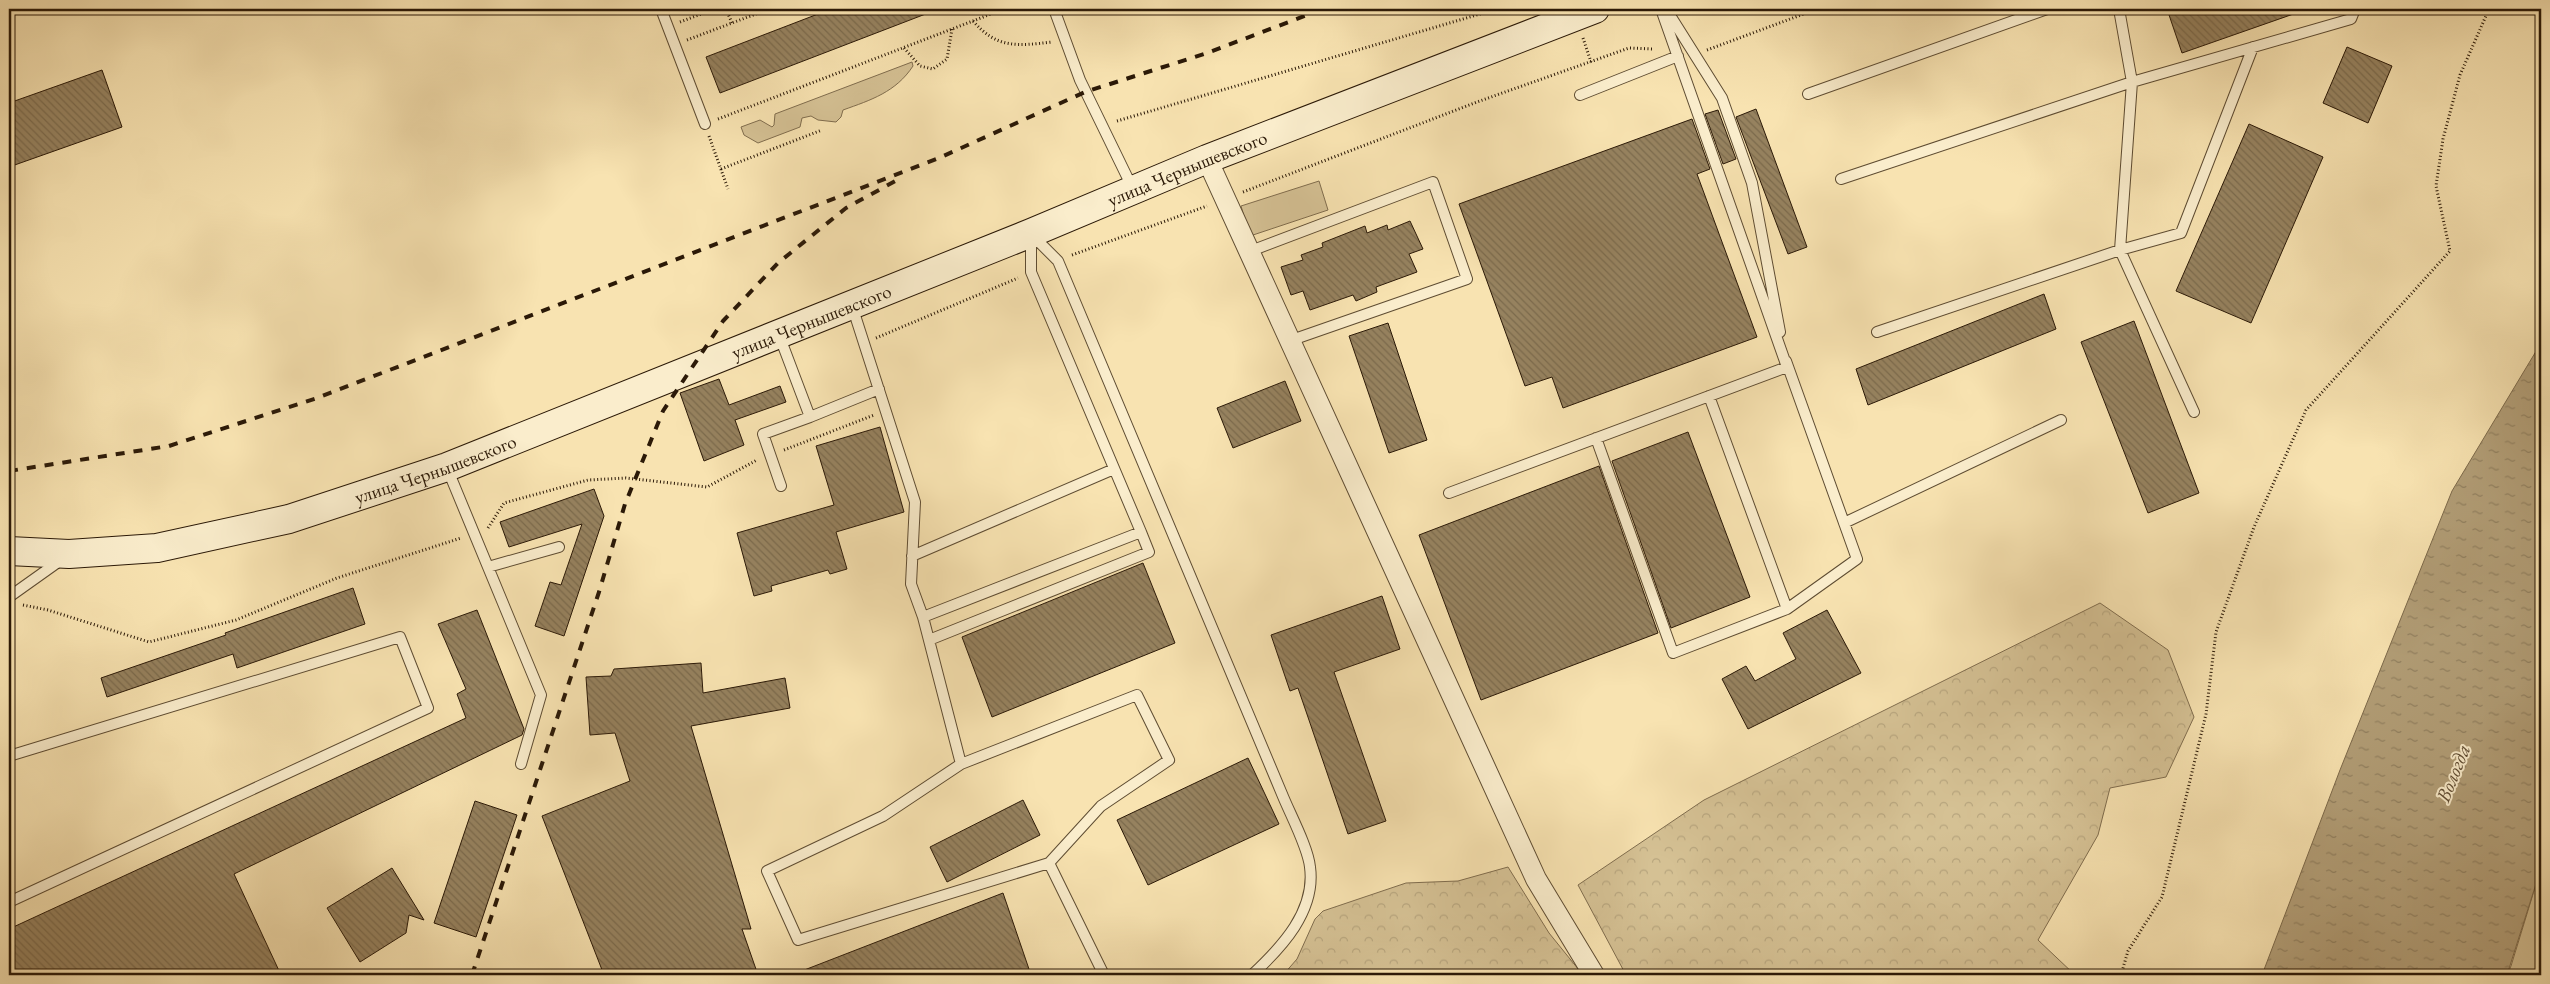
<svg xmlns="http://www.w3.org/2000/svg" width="2550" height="984" font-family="'EB Garamond',serif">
<defs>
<pattern id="forest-crowns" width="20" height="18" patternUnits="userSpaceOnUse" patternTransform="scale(1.25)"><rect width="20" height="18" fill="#d5c194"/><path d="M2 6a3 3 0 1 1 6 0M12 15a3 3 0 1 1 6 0" fill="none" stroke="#b7a57e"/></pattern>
<pattern id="water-ripples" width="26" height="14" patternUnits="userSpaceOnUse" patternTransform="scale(1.25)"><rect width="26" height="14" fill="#b29e77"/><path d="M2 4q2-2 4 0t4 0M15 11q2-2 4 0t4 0" fill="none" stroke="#918060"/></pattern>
<pattern id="building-back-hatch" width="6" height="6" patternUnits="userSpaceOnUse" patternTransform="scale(1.25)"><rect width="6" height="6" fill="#96825f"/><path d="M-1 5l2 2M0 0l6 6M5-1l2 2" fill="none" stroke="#7b6a4c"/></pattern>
</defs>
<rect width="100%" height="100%" fill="#f8e3b1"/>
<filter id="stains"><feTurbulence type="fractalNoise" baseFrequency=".004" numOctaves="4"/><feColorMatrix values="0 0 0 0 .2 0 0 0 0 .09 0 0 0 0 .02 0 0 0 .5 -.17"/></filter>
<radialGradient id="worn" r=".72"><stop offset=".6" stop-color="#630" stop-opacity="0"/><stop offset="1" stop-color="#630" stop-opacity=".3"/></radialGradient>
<path fill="#d5c194" stroke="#806d4e" d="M912,62L913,66C896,92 871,100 843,110L841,117L836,122L818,120L811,116L802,118L800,127L758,143L744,135L741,127L760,120L772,127L774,125L775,114Z
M1319,181L1328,210L1250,236L1241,206Z
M2541,868V975H2507L2511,966Z"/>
<path fill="url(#forest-crowns)" stroke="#806d4e" d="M2100,603L2168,650L2194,717L2166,777L2110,788L2098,835L2038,940L2075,975H1626L1578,885L1704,800Z
M1508,867L1549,933L1583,975H1283L1297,959L1315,919L1323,911L1406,883L1458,881Z"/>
<path fill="url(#water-ripples)" stroke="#7c694a" d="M2541,343V868L2507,975H2262L2340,770L2452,491Z"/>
<path fill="url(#building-back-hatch)" stroke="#2b1907" d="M831,9L936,10L720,93L706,57Z
M2167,9H2301L2302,11L2182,53Z
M2347,47L2392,66L2368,123L2323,103Z
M102,70L122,127L9,167V103Z
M1756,109L1807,247L1788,254L1736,117Z
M1718,110L1736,159L1723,164L1705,114Z
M1692,119L1710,169L1697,174L1757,337L1563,408L1552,377L1525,386L1459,204Z
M2249,124L2323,157L2251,323L2176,291Z
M1410,221L1423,249L1409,254L1417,272L1376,287L1377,292L1356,301L1353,295L1310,310L1303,291L1291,295L1281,267L1303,260L1301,255L1323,247L1322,243L1365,226L1367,233L1387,225L1388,230Z
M2044,294L2056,329L1868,405L1856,369Z
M2134,321L2199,493L2148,513L2081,342Z
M1388,323L1427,440L1389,453L1349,336Z
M719,379L729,405L780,386L786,402L735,420L744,445L704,461L680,393Z
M1285,381L1301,421L1233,448L1217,408Z
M880,427L904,512L836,532L847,569L830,574L828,570L771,586L772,591L754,596L737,533L834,505L816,446Z
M1688,432L1750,597L1671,628L1612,461Z
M1599,466L1658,633L1481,700L1419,535Z
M594,489L604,516L564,636L535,626L550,582L561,585L582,524L509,547L500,522Z
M1143,563L1175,643L992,717L962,637Z
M353,588L365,624L237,668L233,654L107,697L101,678L226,635L225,633Z
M1382,596L1400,649L1334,672L1386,821L1348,834L1298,688L1290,691L1271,635Z
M477,610L524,729L522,735L234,874L281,975H9V929L466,718L457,694L466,689L438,624Z
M1827,610L1861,673L1748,729L1722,679L1746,666L1755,681L1796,659L1783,633Z
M701,663L703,693L785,678L790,708L691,726L751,929H742L758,975H604L542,816L630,781L615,733L590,735L586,677L611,676L614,669Z
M1248,758L1279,824L1148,885L1117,820Z
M1023,800L1040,835L947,882L930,847Z
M475,801L517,815L476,937L434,923Z
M392,868L424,920L409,915L406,933L360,962L327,908Z
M1003,893L1031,975H794V974Z"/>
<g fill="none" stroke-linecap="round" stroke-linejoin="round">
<defs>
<path id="service" d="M661,9L705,124
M1054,9L1080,80L1133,189
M1666,9L1722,98L1752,183L1780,332
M2119,9L2132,82L2120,250L2194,412
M1808,94L2047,9
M1580,95L1678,56
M1841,179L2132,82L2351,19L2355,9
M1031,234L1058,261L1282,794C1290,814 1308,847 1310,867C1316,911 1282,947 1252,975
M1248,252L1433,182L1467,279L1289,341
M852,306L915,502L911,584L923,617L961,764L883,816L767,871L798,940L1049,863L1104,975
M1877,332L2120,250L2181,233L2253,47
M779,335L810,417L879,389
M1786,361L1857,559L1787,609
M1596,438L1673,653L1787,609L1709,396
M447,468L541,695L521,764
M781,486L763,434L810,417
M1449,493L1787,367L1661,9
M1844,523L2061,420
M912,556L1114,469
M488,567L559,547
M9,597L61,560
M923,617L1141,532L1031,272V234
M929,640L1149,552L1141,532
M9,756L400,637L428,708L9,902
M961,764L1137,695L1169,760L1101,806L1049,863"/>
<path id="minor" d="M1207,159L1536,879L1594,975"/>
<g id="secondary">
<path id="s1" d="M9,551L69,554L157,548L289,519L447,467L1031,233L1207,159L1595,9"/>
</g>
</defs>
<use href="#service" stroke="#5e4c32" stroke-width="12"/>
<use href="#minor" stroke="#5e4c32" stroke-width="22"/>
<use href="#secondary" stroke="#2b1907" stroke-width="30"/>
<path stroke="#2b1907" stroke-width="3" stroke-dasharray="1 2.5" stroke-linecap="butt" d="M726,9L732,23
M973,21C997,49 1018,46 1052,42
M680,22L714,9
M1583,38L1591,62
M687,40L769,9
M904,48L920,66L933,69L947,59L952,29
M1707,50L1817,9
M718,119L1004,9
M1117,121L1497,9
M709,136L728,189
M721,169L822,130
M1243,192L1477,102L1629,48L1654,49
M1072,255L1207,206
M876,338L1018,278
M784,450L874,415
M488,528L504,503L588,480L626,478L707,487L757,460
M23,605L48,610L149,642L236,620L337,578L461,538
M2121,975L2128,951L2162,897L2206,714L2216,632L2254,527L2306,410L2450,251L2436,186L2443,139L2460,75L2489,9"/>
<use href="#service" stroke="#faedcc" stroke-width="10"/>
<use href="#minor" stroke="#faedcc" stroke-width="20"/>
<use href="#secondary" stroke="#faedcc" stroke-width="28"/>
<path stroke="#2b1907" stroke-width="4" stroke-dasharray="9 9" stroke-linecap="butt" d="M9,471L169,446L317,398L939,158L1085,92L1207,53L1323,9
M472,975L599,592L625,504L663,411L723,321L778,263L846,208L899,179"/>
</g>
<g text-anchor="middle" stroke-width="4" stroke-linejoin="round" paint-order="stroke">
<g font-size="19" fill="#2b1907" stroke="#faedcc">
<text dy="7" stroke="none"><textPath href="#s1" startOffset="1248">улица Чернышевского</textPath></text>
<text dy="7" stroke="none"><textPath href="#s1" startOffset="842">улица Чернышевского</textPath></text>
<text dy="7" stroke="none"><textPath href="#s1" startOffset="438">улица Чернышевского</textPath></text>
</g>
<g font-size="20" font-style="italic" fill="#614e34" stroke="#faedcc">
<text transform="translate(2453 773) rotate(-68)" y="7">Вологда</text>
</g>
</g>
<rect width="2550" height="984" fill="none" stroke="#f8e3b1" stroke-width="30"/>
<rect x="10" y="10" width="2530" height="964" fill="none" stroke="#2b1907" stroke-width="2.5"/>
<rect x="15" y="15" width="2520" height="954" fill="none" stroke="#2b1907"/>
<rect width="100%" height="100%" filter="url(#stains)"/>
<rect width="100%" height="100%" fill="url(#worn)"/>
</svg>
